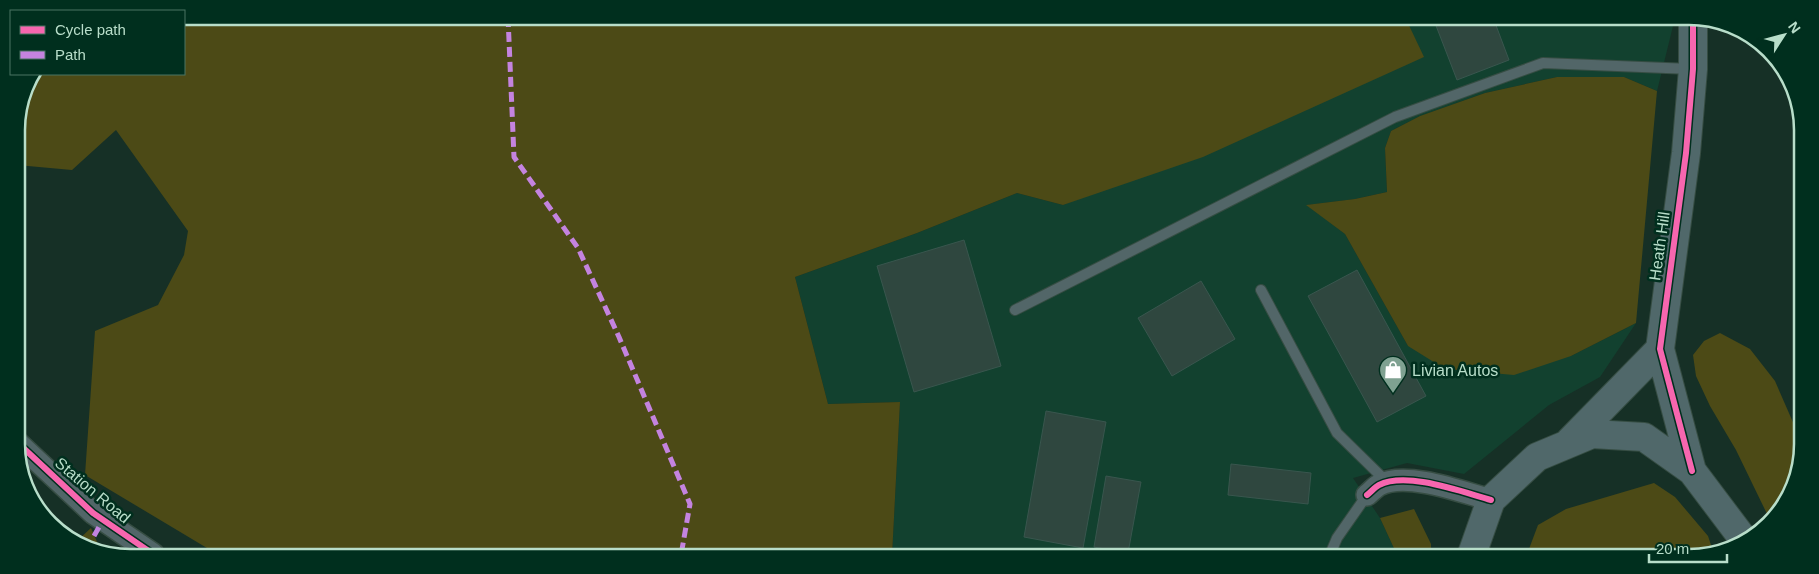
<svg xmlns="http://www.w3.org/2000/svg" width="1819" height="574" font-family="Arial,sans-serif">
<rect width="100%" height="100%" fill="#163026"/>
<path fill="#12412f" d="M1406,19L1551,20L1553,23L1673,26L1657,91L1624,77H1557L1485,93L1420,116L1391,131L1385,148L1387,192L1355,199L1307,205L1345,234L1408,346L1571,356L1636,323L1600,377L1549,405L1464,474L1407,463L1353,478L1380,518L1398,557L892,556L900,402L828,404L795,277L917,233L1017,193L1063,205L1423,57Z"/>
<path fill="#4c4a16" d="M184,16L1406,19L1424,57L1203,157L1063,205L1017,193L917,233L795,277L828,404L900,402L892,556L217,554L85,475L95,331L158,305L184,255L188,231L116,130L72,170L17,165C17,138 16,96 32,74H184Z
M1557,77H1624L1657,91L1636,323L1571,356L1514,375L1445,369L1408,346L1345,234L1306,205L1355,199L1387,192L1385,148L1391,131L1420,116L1485,93Z
M1720,333L1750,349L1775,381L1799,436V474L1769,518L1736,450L1710,406L1696,376L1693,355L1704,341Z
M1654,483L1675,497L1708,536L1713,551L1696,558L1526,557L1538,525L1566,509Z
M1414,509L1431,544V557H1398L1380,518Z
M91,528L101,551L104,554H100L78,540Z"/>
<path fill="#2f473f" stroke="#39564e" d="M1443,20H1494L1509,60L1457,80L1435,23Z
M964,240L1001,366L914,392L877,266Z
M1357,270L1426,396L1377,422L1308,296Z
M1201,281L1235,339L1172,376L1138,318Z
M1046,411L1106,422L1083,548L1024,537Z
M1231,464L1311,473L1308,504L1228,495Z
M1106,476L1141,482L1128,553L1094,547Z"/>
<g fill="none" stroke-linecap="round" stroke-linejoin="round">
<defs>
<path id="lane" d="M1261,290L1337,433L1388,483
M1015,310L1395,117L1543,63L1691,69
M1329,557L1337,538L1367,495"/>
<path id="street" d="M18,443L93,513L153,554
M1367,495C1371,492 1375,487 1379,485C1407,471 1462,492 1491,500"/>
<path id="secondary" d="M1570,441L1660,349
M1692,471L1660,349L1686,153L1693,69V20
M1471,557L1491,500L1537,457L1592,434L1644,437L1692,471L1744,540"/>
</defs>
<use href="#lane" stroke="#364d43" stroke-width="12"/>
<use href="#street" stroke="#364d43" stroke-width="24"/>
<use href="#secondary" stroke="#364d43" stroke-width="30"/>
<use href="#lane" stroke="#526668" stroke-width="10"/>
<use href="#street" stroke="#526668" stroke-width="21"/>
<use href="#secondary" stroke="#50686a" stroke-width="28"/>
<path stroke="#c483df" stroke-width="5" stroke-dasharray="10 5" stroke-linecap="butt" d="M508,17L514,157L578,248L619,337L690,504L681,555
M94,536L103,520"/>
<defs>
<path id="cycleway" d="M18,443L93,513L153,554
M1692,471L1660,349L1686,153L1693,69V20
M1367,495C1371,492 1375,487 1379,485C1407,471 1462,492 1491,500"/>
</defs>
<use href="#cycleway" stroke="#002f1e" stroke-width="9"/>
<use href="#cycleway" stroke="#f766af" stroke-width="6"/>
</g>
<defs>
<symbol id="shop-pin" viewBox="-11 -11 22 30"><path d="M0 17L-7.5 6A9.5 9.5 0 1 1 7.5 6Z" fill="#7fa191" stroke="#002f1e"/><path d="M-5-2.5h2.3a2.7 3.5 0 0 1 5.4 0H5L5.5 6h-11ZM-1.5-2.5h3a1.5 2.3 0 0 0-3 0Z" fill="#fff"/></symbol>
</defs>
<g fill-rule="evenodd">
<use href="#shop-pin" x="1377" y="354" width="32" height="43"/>
</g>
<g text-anchor="middle" stroke-width="5" stroke-linejoin="round" paint-order="stroke">
<g font-size="16" fill="#b8deca" stroke="#002f1e">
<text transform="translate(1659 246) rotate(-82)" y="6">Heath Hill</text>
<text transform="translate(93 490) rotate(40)" y="6">Station Road</text>
</g>
<g font-size="16" fill="#b8deca" stroke="#002f1e" text-anchor="start">
<text x="1412" y="376">Livian Autos</text>
</g>
</g>
<path d="M0 0H1819V574H0ZM130 25H1689A105 105 0 0 1 1794 130V444A105 105 0 0 1 1689 549H130A105 105 0 0 1 25 444V130A105 105 0 0 1 130 25Z" fill="#002f1e" fill-rule="evenodd"/>
<path fill="none" stroke="#b8deca" stroke-width="2.5" d="M130 25H1689A105 105 0 0 1 1794 130V444A105 105 0 0 1 1689 549H130A105 105 0 0 1 25 444V130A105 105 0 0 1 130 25Z"/>
<rect x="10" y="10" width="175" height="65" fill="#002f1e" stroke="#4a7563"/>
<rect x="20" y="26" width="25" height="8" fill="#f766af" stroke="#4a7563"/>
<text x="55" y="35" font-size="15" fill="#b8deca">Cycle path</text>
<rect x="20" y="51" width="25" height="8" fill="#c483df" stroke="#4a7563"/>
<text x="55" y="60" font-size="15" fill="#b8deca">Path</text>
<g transform="translate(1784 35) rotate(54)" stroke="#002f1e" stroke-width="4" paint-order="stroke">
<path d="M0-4L9 19L0 12L-9 19Z" fill="#b8deca"/>
<text y="-8" font-size="14" font-weight="bold" text-anchor="middle" fill="#b8deca">N</text>
</g>
<path d="M1649 554v8h78v-8" fill="none" stroke="#b8deca" stroke-width="2.5"/>
<text x="1656" y="554" font-size="15" fill="#b8deca" stroke="#002f1e" stroke-width="4" paint-order="stroke">20 m</text>
</svg>
